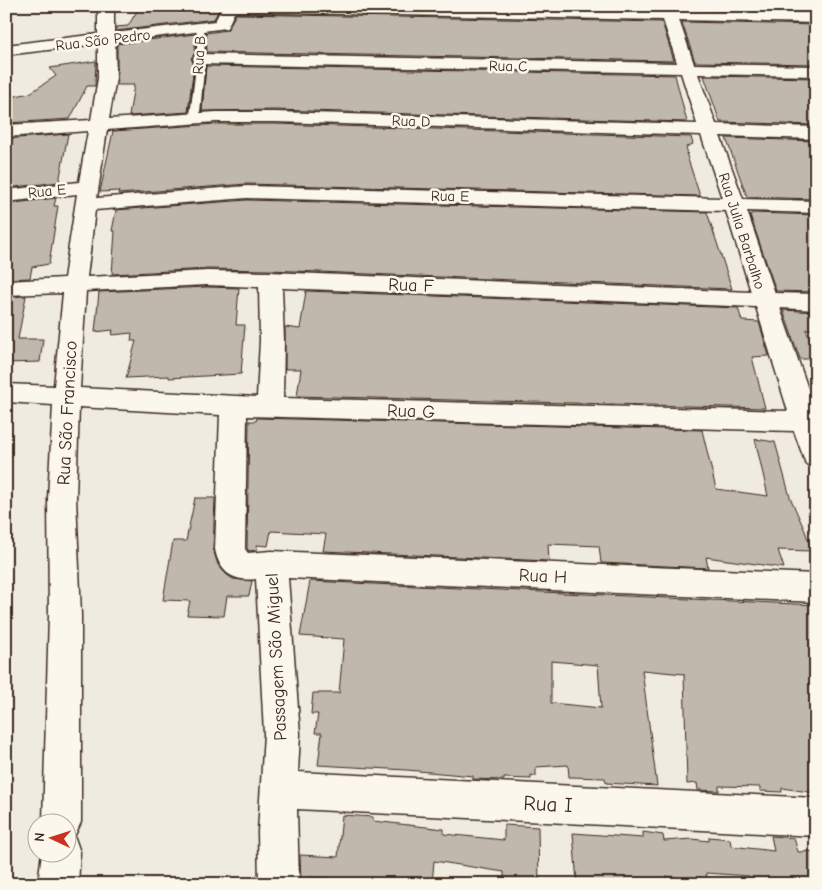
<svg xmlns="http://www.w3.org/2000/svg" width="822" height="890" font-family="'Comic Neue',sans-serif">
<rect width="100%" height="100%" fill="#f0ebe0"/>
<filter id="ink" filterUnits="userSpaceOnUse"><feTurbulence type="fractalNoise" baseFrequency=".02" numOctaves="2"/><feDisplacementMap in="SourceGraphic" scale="10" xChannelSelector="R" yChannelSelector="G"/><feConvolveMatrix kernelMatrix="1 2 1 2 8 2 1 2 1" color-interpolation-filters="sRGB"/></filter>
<g filter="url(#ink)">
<path fill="#e2dcd1" d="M689,6H816V16L692,12Z"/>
<path fill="#d5cec3" stroke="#887c70" d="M757,6H816V15L760,13Z"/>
<path fill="#c0b8ad" stroke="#3b2a1e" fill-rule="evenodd" d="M140,6H221L214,19L116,31V27L128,26Z
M236,14L662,22L674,61L207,52L206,33L227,30Z
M682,22L816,25V64L695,62Z
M195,34V53L191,58L194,65L188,112L129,116L134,85H117V44Z
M96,61L95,86H87L70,119L6,123V105L11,97L30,93L56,76L50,68Z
M206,66L675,75L687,122L275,110L202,111Z
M704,76L816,78V125L720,122Z
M216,124H275L691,137L693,144L686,147L688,154L686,153L700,196L247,184L118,194L119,191L100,192L113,131Z
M68,134L59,182L6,188V139Z
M726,138L816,141V199L747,197Z
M56,198L54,206H58L49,264L32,267L30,278L6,279V204Z
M247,200L707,212L732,289L270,270L207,269L112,274L115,231H112L116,210Z
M753,213L816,215V292L776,291L750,215Z
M207,287L239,288L236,325H245L241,374L169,378V376L126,378L136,341H131L132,333L112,335L113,330L95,332L99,292Z
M306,291L738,308L742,321L759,322L769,356L752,357L765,408L297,396L301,369H285V327L300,329Z
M26,296L18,339H43L40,362L6,363V297Z
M783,310L816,312V330L806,329L816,359H800Z
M257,418L702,430L716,489L768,496L755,439L775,442L790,497L805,531L812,551L778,550L784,568L706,557L708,568L601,563L599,546L548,544L549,561L323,551L326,534L271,531L268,546L257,545V550L249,551L247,548L249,421H256Z
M195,498H215L213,549L218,565L227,575L233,579L252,581L249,596H227L224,616L187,615L190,601L163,600L173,541H186Z
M310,581L816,605V793L782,788V792L760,791V787L719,786V791L698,790L697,783L687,784L684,674L642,670L657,786L606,783L605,778L569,777L568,765L536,767V776L531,775V779L504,778V780L473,779V776L407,770L318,765L322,733H315L318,714H311L313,693H339L344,639L300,636ZM551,661L598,665L601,708L551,703Z
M342,815L373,817V821L444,829V834L504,840V825L538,827L539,884H504V872L434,861L432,884H374V882L309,877L308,883H301L300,855L338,857Z
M643,832L663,835L664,841L692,839L709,841V837L730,839L731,846L774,851L771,836L794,838L798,852L816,851V879L800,884H750L749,876L706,873L707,881L666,876L669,884L577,883L573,833L643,838Z"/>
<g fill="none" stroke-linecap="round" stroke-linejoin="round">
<defs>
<path id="service" d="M197,27L204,29L205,59L200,113L213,115V119C207,120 195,119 190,115L197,59Z"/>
<path id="minor" d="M98,6H114V33L215,21L223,6H438L660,10L658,6H674L675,11L816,13V23L679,20L694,64L816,66V76L698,74L716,124L816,127V139L720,136L743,199L816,201V213L747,211L775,293L816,294V310L780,308L816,412V467L806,464L794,431L247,416L245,549L248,553L271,551L816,574V602L288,578L300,734L298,772L816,798V836L297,809L299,884H259L258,832L264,734L256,579C233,582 219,572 215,549L220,415L79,407L76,498L81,615V822L75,835L72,837L75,838L80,852L78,884H38L42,852H68V822H43L49,615L48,498L53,405L6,402V384L54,386L63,293L6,295V281L64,278L77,194L6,202V190L79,182L88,131L6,137V125L91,120L98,78V44L6,55V45L98,34ZM236,12L663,20L677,63L201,54L195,55L193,59L195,63L201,64L681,73L697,124L275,112H216L109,119L116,78L115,42L227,28L234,13ZM216,122H275L701,135L722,198L247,186L97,198L107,130ZM247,198L726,211L751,292L270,272L207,271L87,277L95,210ZM207,285L259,287L260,340L257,397L80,388L86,291ZM282,288L756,307L788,411L283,398L284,340Z"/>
</defs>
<use href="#service" stroke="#3b2a1e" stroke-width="4"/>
<use href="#minor" stroke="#3b2a1e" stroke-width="3"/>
<use href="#service" fill="#fbf7ec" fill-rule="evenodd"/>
<use href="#minor" fill="#fbf7ec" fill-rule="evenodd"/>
</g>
</g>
<g text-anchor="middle" stroke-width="5" stroke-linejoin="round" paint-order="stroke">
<g font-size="15" fill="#3b2a1e" stroke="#fbf7ec">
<text transform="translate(103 40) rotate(-7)" y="5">Rua São Pedro</text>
<text transform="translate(199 55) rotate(-86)" y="5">Rua B</text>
<text transform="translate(508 66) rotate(1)" y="5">Rua C</text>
<text transform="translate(411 121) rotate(2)" y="5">Rua D</text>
<text transform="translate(47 191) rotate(-6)" y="5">Rua E</text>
<text transform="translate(450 196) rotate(1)" y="5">Rua E</text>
<text transform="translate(742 231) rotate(72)" y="5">Rua Julia Barbalho</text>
</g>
<g font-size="18" fill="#3b2a1e" stroke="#fbf7ec">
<text transform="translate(411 285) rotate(2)" y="6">Rua F</text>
<text transform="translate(411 411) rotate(2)" y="6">Rua G</text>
<text transform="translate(67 413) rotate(-87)" y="6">Rua São Francisco</text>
<text transform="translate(543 576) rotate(3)" y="6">Rua H</text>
<text transform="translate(276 657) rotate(-93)" y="6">Passagem São Miguel</text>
</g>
<g font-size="21" fill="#3b2a1e" stroke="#fbf7ec">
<text transform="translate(548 804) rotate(3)" y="7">Rua I</text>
</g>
</g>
<rect width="822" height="890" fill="none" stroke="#fbf7ec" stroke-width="25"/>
<rect x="12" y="12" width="797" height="865" fill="none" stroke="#3b2a1e" stroke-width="2" filter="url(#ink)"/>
<g transform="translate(52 838) rotate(274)"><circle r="24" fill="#fbf7ec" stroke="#aea59a"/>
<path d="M0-4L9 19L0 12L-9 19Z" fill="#c8321e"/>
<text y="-8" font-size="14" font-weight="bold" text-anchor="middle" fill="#3b2a1e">N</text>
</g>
</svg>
